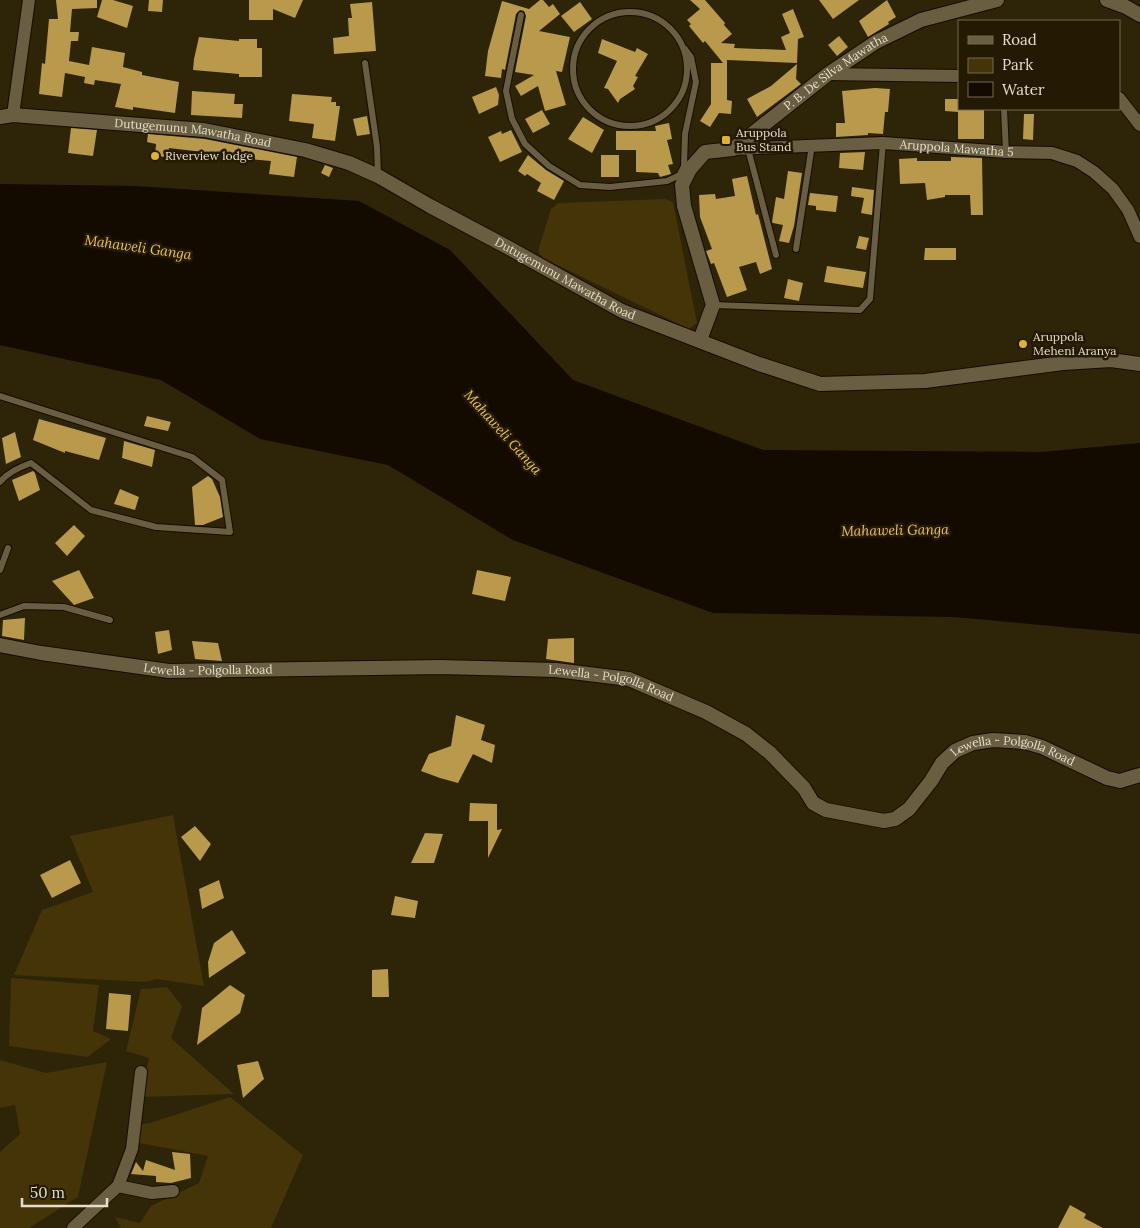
<svg xmlns="http://www.w3.org/2000/svg" width="1140" height="1228" font-family="Lora,serif">
<rect width="100%" height="100%" fill="#2e2408"/>
<path fill="#443408" d="M665,199L673,202L697,323L689,329L543,258L538,251L551,209L558,203Z
M173,815L204,986L157,979L145,982L14,975L42,910L93,892L70,836Z
M11,978L99,985L93,1031L111,1039L88,1057L9,1046Z
M167,987L182,1006L171,1038L234,1094L140,1097L149,1058L126,1051L141,989Z
M0,1060L46,1073L107,1062L78,1197L29,1228H0V1152L20,1134L15,1105L0,1108Z
M230,1097L303,1155L271,1228H121L115,1217L140,1223L151,1206L199,1183L208,1156L129,1141V1127L150,1123Z"/>
<path fill="#130a00" d="M0,184L136,186L359,201L450,250L573,380L763,450L1041,452L1140,443V634L954,617L713,613L513,540L388,465L260,439L161,380L0,345Z"/>
<path fill="#b99a4c" d="M56,0H97V8L72,9L70,32H79L78,41H71L69,61L89,65L92,47L125,53L123,67L142,72V75L179,82L175,113L133,107V110L115,107L121,84L95,80L94,85L84,83L85,77L65,73L62,97L39,94L42,63L45,64L49,19H58Z
M102,0H113L133,6L127,28L97,17Z
M149,0H163L162,12L148,11Z
M249,0H303L295,18L273,9V20H249Z
M540,0H543L549,7L553,4L560,14L539,31L570,37L562,72L556,71L566,105L545,111L538,86L521,96L515,86L534,75L515,72L526,16L524,11L520,10L516,14L505,70L502,69L501,78L485,76L488,51L502,1L529,9Z
M690,0H705L725,23L724,25L732,34L721,43L735,44L734,48L786,50L781,37L790,33L782,14L793,9L804,37L798,39L797,63L727,60V100L732,101L731,114L719,113L710,127L700,121L711,104V63H723L705,41L703,43L689,26L691,24L687,20L700,9Z
M819,0H859L833,19Z
M887,0L896,17L888,22L889,24L868,37L859,21Z
M372,2L376,51L334,54L333,38L349,36L348,18H352L350,4Z
M580,2L592,19L574,32L561,16Z
M839,36L848,47L837,56L828,45Z
M199,37L239,41V39H257V48H262V77H239V74L193,70L194,59Z
M602,39L635,52L637,48L648,54L635,76L638,77L633,86L635,89L620,99L618,103L608,89L604,88L617,61L598,53Z
M797,64L796,79L801,84L757,117L747,99L771,86Z
M496,87L499,95L498,105L479,114L472,97Z
M875,88L890,89L888,112H885L883,134L868,133V135L836,137V123H845L842,91Z
M192,91L235,94L234,104H243L242,118L191,115Z
M292,94L332,97L331,102H336V106H340L335,141L312,138L314,124L289,121Z
M945,99H959V109H984V139H958V112L945,111Z
M542,110L550,124L533,133L525,119Z
M1024,114H1034L1033,140L1023,139Z
M367,116L370,134L357,136L353,119Z
M583,117L604,130L592,153L568,139Z
M669,123L672,139L667,140L673,164L668,165L671,174L660,177L658,173L636,172V150H616V131H656L655,126Z
M71,128L97,130L93,156L68,153Z
M511,130L522,152L500,162L488,137L501,131L502,134Z
M148,134L205,139L297,157L294,177L269,174L271,161L218,156V160L203,157V152L169,148L168,157L155,156L156,144L147,142Z
M865,152L863,170L839,168L840,153Z
M528,155L546,170L564,181L554,200L537,191L541,183L527,174L525,176L518,171Z
M601,155H619V177H601Z
M951,157L982,158L983,215H971L970,195H945V197L927,200L925,183L900,184L899,159L917,158V161H951Z
M325,165L333,168L329,177L321,173Z
M788,171L802,173L794,226L789,243L779,241L783,225L773,223L772,222L776,197L784,199Z
M747,176L756,215L758,214L772,269L760,274L756,262L739,267L747,290L727,297L714,263L711,264L706,251L712,249L700,217L699,195L715,194L716,199L735,196L732,179Z
M852,187L874,190L872,215L861,213L864,198L851,196Z
M810,193L838,196L836,212L816,210V206L808,205Z
M859,236L869,238L866,250L856,248Z
M925,248H956V260H924Z
M827,266L866,272L863,288L824,282Z
M788,279L803,283L799,301L784,298Z
M147,416L171,422L168,431L144,426Z
M39,419L106,438L99,460L65,451V453L33,440Z
M15,432L21,457L6,464L2,438Z
M124,441L155,450L152,467L122,458Z
M33,471L35,473L40,490L19,501L12,480Z
M208,476L212,479L220,497L223,517L203,525H195L192,487Z
M120,489L139,497L135,510L114,504Z
M74,525L85,536L67,556L55,543Z
M79,570L94,598L74,605L52,581Z
M477,570L511,577L505,601L472,594Z
M25,618L24,640L2,636L3,620Z
M169,630L172,650L158,654L155,632Z
M574,638V663L546,659L548,639Z
M192,641L218,643L222,661L195,659Z
M456,715L485,725L481,740L495,745L492,763L473,754L458,783L440,778L421,771L429,754L451,746Z
M470,803L497,804V830L502,829L488,858V821H469Z
M195,826L211,844L200,861L181,837Z
M425,833L443,834L434,863H411Z
M70,860L81,883L52,898L40,875Z
M219,880L224,898L202,909L199,889Z
M395,896L418,901L415,918L391,915Z
M232,930L246,953L209,978L208,962L214,943Z
M388,969L389,997H372V970Z
M230,985L245,995L240,1013L197,1045L202,1008Z
M109,993L131,995L128,1031L106,1029Z
M258,1061L264,1079L243,1098L237,1065Z
M172,1152L190,1154L191,1178L171,1183L156,1182V1176L131,1174L136,1162L143,1171L146,1160L175,1170Z
M1070,1205L1086,1214L1084,1218L1103,1228H1058Z"/>
<g fill="none" stroke-linecap="round" stroke-linejoin="round">
<defs>
<path id="service" d="M573 69a57 57 0 1 1 114 0a57 57 0 1 1-114 0Z
M521,15L506,91L512,119L525,144L549,166L580,185L610,187L667,181L680,175
M365,63L377,147L378,176
M1004,109L1006,152
M748,149L776,255
M680,174L684,166L685,134L696,82L691,57L685,49
M796,249L812,145
M713,305L860,310L870,299L883,143
M0,396L192,457L222,480L230,532L156,527L91,510L31,463C20,467 8,472 0,482
M0,570L8,548
M0,615L24,606L64,607L110,620"/>
<g id="minor">
<path d="M828,74L959,76"/>
<path d="M1119,98L1140,125"/>
<path d="M13,115L29,0"/>
<path id="s1" d="M733,149L883,143L1006,152L1052,153L1077,161L1094,172L1113,189L1128,210L1140,237"/>
<path d="M118,1186L152,1193L173,1191"/>
<path d="M73,1228L118,1186L132,1149L141,1072"/>
</g>
<g id="tertiary">
<path d="M1107,0L1126,7L1140,15"/>
<path id="s2" d="M0,117L13,115L204,130L305,150L349,163L378,176L430,206L509,248L622,311L759,364L820,384L925,381L1063,363L1111,360L1140,364"/>
<path id="s3" d="M700,340L713,305L684,206L682,185L690,169L705,152L733,149L828,74L876,42L921,20L997,0"/>
<path id="s4" d="M0,645L41,653L169,671L440,667L556,670L629,679L706,712L746,734L770,753L804,788L813,803L826,810L884,821L895,819L909,809L931,781L942,763L955,751L973,743L993,740L1025,742L1042,747L1107,778L1120,781L1140,775"/>
</g>
</defs>
<use href="#service" stroke="#160d00" stroke-width="8"/>
<use href="#minor" stroke="#160d00" stroke-width="14"/>
<use href="#tertiary" stroke="#160d00" stroke-width="16"/>
<use href="#service" stroke="#695e41" stroke-width="6"/>
<use href="#minor" stroke="#695e41" stroke-width="12"/>
<use href="#tertiary" stroke="#695e41" stroke-width="14"/>
</g>
<g fill="#ddb133" stroke="#241a01" stroke-width="2">
<rect x="721" y="135" width="10" height="10" rx="2.5"/>
<circle cx="155" cy="156" r="5"/>
<circle cx="1023" cy="344" r="5"/>
</g>
<g text-anchor="middle" stroke-width="5" stroke-linejoin="round" paint-order="stroke">
<g font-size="12" fill="#e5dece" stroke="#241a01">
<text dy="4" stroke="none"><textPath href="#s3" startOffset="359">P. B. De Silva Mawatha</textPath></text>
<text dy="4" stroke="none"><textPath href="#s2" startOffset="194">Dutugemunu Mawatha Road</textPath></text>
<text dy="4" stroke="none"><textPath href="#s1" startOffset="224">Aruppola Mawatha 5</textPath></text>
<text dy="4" stroke="none"><textPath href="#s2" startOffset="599">Dutugemunu Mawatha Road</textPath></text>
<text dy="4" stroke="none"><textPath href="#s4" startOffset="210">Lewella - Polgolla Road</textPath></text>
<text dy="4" stroke="none"><textPath href="#s4" startOffset="615">Lewella - Polgolla Road</textPath></text>
<text dy="4" stroke="none"><textPath href="#s4" startOffset="1095">Lewella - Polgolla Road</textPath></text>
</g>
<g font-size="12" fill="#e5dece" stroke="#241a01" text-anchor="start">
<text x="736" y="137">Aruppola<tspan x="736" dy="14">Bus Stand</tspan></text>
<text x="165" y="160">Riverview lodge</text>
<text x="1033" y="341">Aruppola<tspan x="1033" dy="14">Meheni Aranya</tspan></text>
</g>
<g font-size="14" font-style="italic" fill="#ebc255" stroke="#241a01">
<text transform="translate(138 247) rotate(8)" y="5">Mahaweli Ganga</text>
<text transform="translate(503 432) rotate(48)" y="5">Mahaweli Ganga</text>
<text transform="translate(895 530) rotate(-1)" y="5">Mahaweli Ganga</text>
</g>
</g>
<rect x="958" y="20" width="162" height="90" fill="#241a01" stroke="#716853"/>
<rect x="968" y="36" width="25" height="8" fill="#695e41" stroke="#716853"/>
<text x="1002" y="45" font-size="15" fill="#e5dece">Road</text>
<rect x="968" y="58" width="25" height="15" fill="#443408" stroke="#716853"/>
<text x="1002" y="70" font-size="15" fill="#e5dece">Park</text>
<rect x="968" y="82" width="25" height="15" fill="#130a00" stroke="#716853"/>
<text x="1002" y="95" font-size="15" fill="#e5dece">Water</text>
<path d="M22 1198v8h85v-8" fill="none" stroke="#e5dece" stroke-width="2.5"/>
<text x="30" y="1198" font-size="15" fill="#e5dece" stroke="#241a01" stroke-width="4" paint-order="stroke">50 m</text>
</svg>
